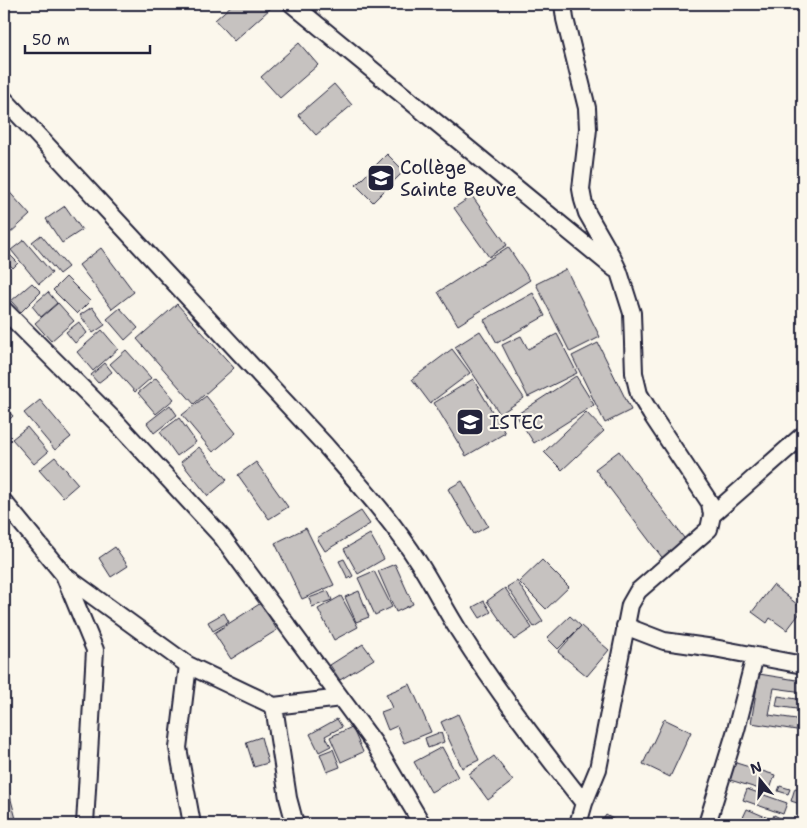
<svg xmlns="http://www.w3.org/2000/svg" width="807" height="828" font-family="'Shantell Sans',sans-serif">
<rect width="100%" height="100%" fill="#fbf7ec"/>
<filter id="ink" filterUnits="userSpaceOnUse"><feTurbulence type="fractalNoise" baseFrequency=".02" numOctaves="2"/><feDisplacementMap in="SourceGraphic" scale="10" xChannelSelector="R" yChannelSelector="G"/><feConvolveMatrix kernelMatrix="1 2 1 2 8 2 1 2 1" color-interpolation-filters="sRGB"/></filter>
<g filter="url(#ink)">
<path fill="#c6c2c0" stroke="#22223b" d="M233,4H267L271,8L234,41L215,20Z
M299,43L318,65L280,98L261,77Z
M334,84L352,105L316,135L298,115Z
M387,154L404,171L373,202L356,185Z
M4,186L30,215L9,234L4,229Z
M472,196L507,245L489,257L454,208Z
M65,206L82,230L62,243L46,219Z
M41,235L68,267L59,274L32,242Z
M24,240L52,273L39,284L11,250Z
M508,247L530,280L458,325L438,292Z
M101,248L134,292L112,309L79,265Z
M10,255L18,263L13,268L5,260Z
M566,269L600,337L570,352L536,284Z
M66,277L90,301L77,314L53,290Z
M32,283L41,292L21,312L11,301Z
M48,292L57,303L41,317L32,306Z
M533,293L545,316L497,343L484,320Z
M58,303L74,321L51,341L35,323Z
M177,304L234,368L194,404L137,339Z
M92,307L105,325L93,333L80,315Z
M120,308L138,328L125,340L107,319Z
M79,322L87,333L75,343L66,332Z
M102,330L118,349L93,371L77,352Z
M480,331L524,398L500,414L455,347Z
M557,334L577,373L528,397L502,345L521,336L528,349Z
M598,343L631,410L605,423L572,356Z
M452,349L470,373L430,403L412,379Z
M126,350L151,378L135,392L110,364Z
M105,363L112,372L98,383L91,375Z
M576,376L594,405L534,443L516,415Z
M156,378L174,399L156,414L138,393Z
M473,379L505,433L466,456L434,403Z
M206,396L236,433L213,452L182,415Z
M40,400L71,437L55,450L24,413Z
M170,405L177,415L154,433L147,423Z
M4,406L13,416L4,425Z
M586,412L604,431L562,470L544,452Z
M179,418L196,442L177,456L160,432Z
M27,427L48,452L34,464L12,439Z
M199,447L227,480L208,496L181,462Z
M619,451L687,542L664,560L595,469Z
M55,457L78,484L63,497L39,470Z
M256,462L288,507L269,519L238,475Z
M462,481L488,526L474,534L448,489Z
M361,511L370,524L325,551L317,538Z
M306,528L334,585L302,599L275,543Z
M370,534L384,559L358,574L344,549Z
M115,547L128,566L111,577L99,558Z
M344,559L353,576L348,579L339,561Z
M542,560L569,587L546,609L519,582Z
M395,564L413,604L396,612L378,571Z
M374,571L392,607L375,615L358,578Z
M517,581L543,621L534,627L507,587Z
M773,585L803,609L787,630L770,618L767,623L752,612Z
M505,588L532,628L514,640L487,601Z
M328,591L332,600L312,607L309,598Z
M359,591L369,617L356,622L345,597Z
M341,596L358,627L334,640L318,609Z
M484,601L491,612L480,618L473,607Z
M261,603L277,630L231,659L214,633Z
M224,613L229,622L213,631L208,622Z
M570,616L581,626L558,649L547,638Z
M581,626L609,650L587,676L558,652Z
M363,644L374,659L340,680L330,665Z
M759,674L803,681V692L774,688L769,715L803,720V731L751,723Z
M410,684L431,732L404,743L397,726L388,730L381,712L392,708L386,694Z
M778,696L803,700V710L776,706Z
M458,714L479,760L462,768L441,722Z
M337,719L342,727L325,736L331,746L319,752L310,734Z
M664,719L691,732L670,777L643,764Z
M352,727L363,752L341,762L330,737Z
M441,732L444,742L428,748L425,738Z
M261,737L268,763L254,767L246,742Z
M442,747L458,777L431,792L414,762Z
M333,749L340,767L327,772L320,754Z
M494,756L513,781L488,800L469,774Z
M733,762L775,775L769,792L727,779Z
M780,786L790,789L788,794L778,791Z
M795,788L803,790V805L791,801Z
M747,789L787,803L783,814L743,800Z
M9,792L16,819L6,822L4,815V793Z
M747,809L768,818L766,824H740Z
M606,815L621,824H600Z
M774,815L782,819L780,824H770Z"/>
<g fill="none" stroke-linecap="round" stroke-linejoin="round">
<defs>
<path id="street" d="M292,4L615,269
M563,4L565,19L587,108L588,129L581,189L583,200L587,213L611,255L619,272L632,313L634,373L639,394L651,414L710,503L712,515L709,529L638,591L630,605L598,769L584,803L578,824
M4,99L325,445C358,483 392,520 419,563C433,585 445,609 459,631C497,691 540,747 584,803
M4,310L117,423L222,537L374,743L422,824
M4,502L64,575L95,650L85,824
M712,515L803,435
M64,575L188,665L274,706L341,698
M625,626L664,641L714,648L803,665
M188,665L178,748L192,824
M274,706L288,798L295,824
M707,824L736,730L755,656"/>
</defs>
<use href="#street" stroke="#22223b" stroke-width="20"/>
<use href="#street" stroke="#fbf7ec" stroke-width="16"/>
</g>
</g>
<defs>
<symbol id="school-square" viewBox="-11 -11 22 22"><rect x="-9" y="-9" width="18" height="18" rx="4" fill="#22223b" stroke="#fbf7ec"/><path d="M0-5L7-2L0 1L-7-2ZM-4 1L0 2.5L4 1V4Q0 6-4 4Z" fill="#fff"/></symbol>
</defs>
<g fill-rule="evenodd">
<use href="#school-square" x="365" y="162" width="32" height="32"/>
<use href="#school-square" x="454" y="406" width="32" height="32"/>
</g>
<g text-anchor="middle" stroke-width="4.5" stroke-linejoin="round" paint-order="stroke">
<g font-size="19" fill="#22223b" stroke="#fbf7ec" text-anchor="start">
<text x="400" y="174">Collège<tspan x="400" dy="22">Sainte Beuve</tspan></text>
<text x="489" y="429">ISTEC</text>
</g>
</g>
<rect width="807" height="828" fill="none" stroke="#fbf7ec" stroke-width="20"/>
<rect x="10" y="10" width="787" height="808" fill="none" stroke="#22223b" stroke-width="2" filter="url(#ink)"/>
<g transform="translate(760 780) rotate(342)" stroke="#fbf7ec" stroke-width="4" paint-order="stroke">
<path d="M0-4L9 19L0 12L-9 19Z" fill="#22223b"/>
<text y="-8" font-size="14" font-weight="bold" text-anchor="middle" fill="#22223b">N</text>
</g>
<path d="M25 45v8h125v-8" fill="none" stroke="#22223b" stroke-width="2.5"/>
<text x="32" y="45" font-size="15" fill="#22223b" stroke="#fbf7ec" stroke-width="4" paint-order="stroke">50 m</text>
</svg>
